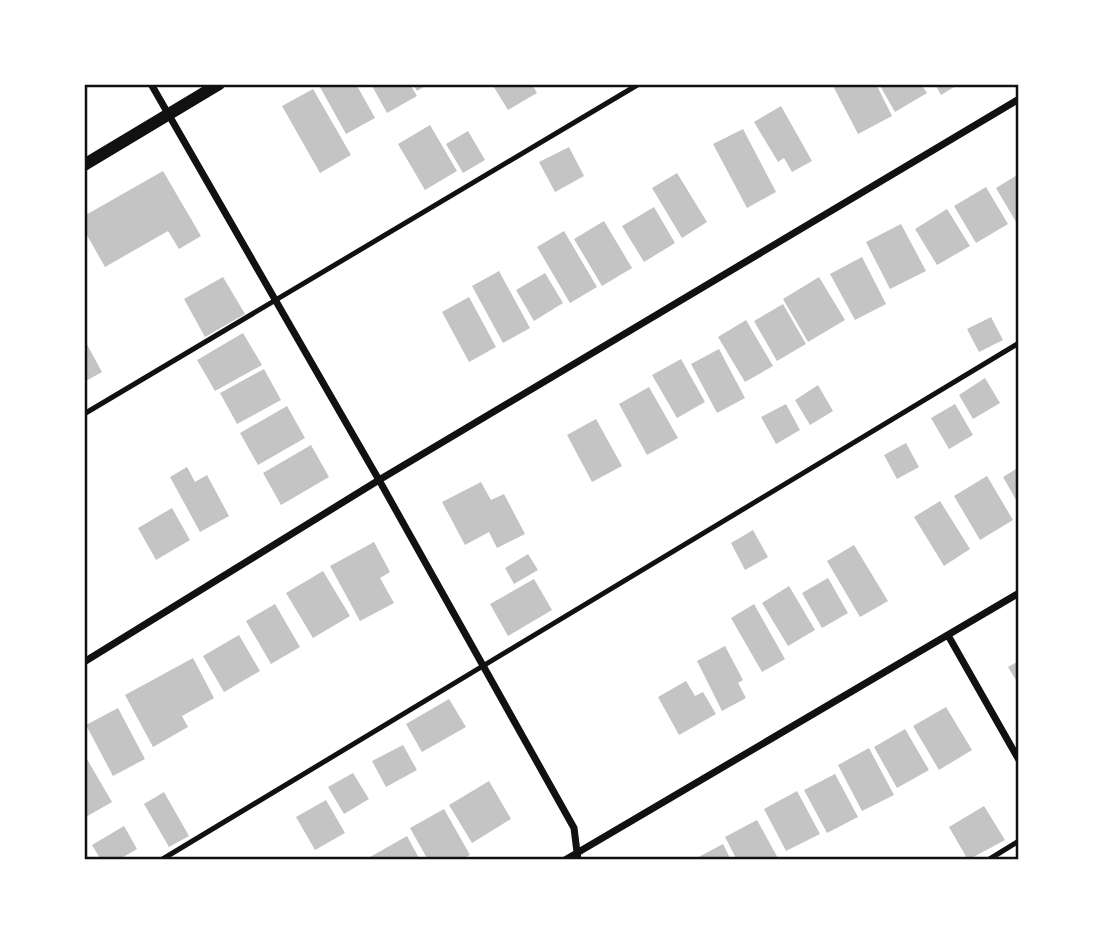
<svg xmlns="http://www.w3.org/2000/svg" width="1103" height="944" font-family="'PT Sans Narrow',sans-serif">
<rect width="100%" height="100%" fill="#fff"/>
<path fill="#c4c4c4" d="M326,84H356L375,118L346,134L320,87Z
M371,84H410L417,96L387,113Z
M413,84H428L417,91Z
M492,84H532L537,93L508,110Z
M832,84H876L892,116L858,134Z
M879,84H921L927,93L895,112Z
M935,84H959L941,95Z
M313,89L351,155L320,173L282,106Z
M781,106L812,161L792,172L784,158L778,162L754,122Z
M430,125L457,171L425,190L398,144Z
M743,129L776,192L747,208L713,144Z
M468,131L485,160L463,173L446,144Z
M569,147L584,176L555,192L539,162Z
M163,171L201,236L179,249L168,231L105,267L84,230V216Z
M677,173L707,222L682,238L652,188Z
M1019,174V227L996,188Z
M986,187L1008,224L976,243L954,206Z
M654,207L675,243L644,262L622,226Z
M947,209L970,246L937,265L915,229Z
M604,221L632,268L602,286L574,239Z
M901,224L926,271L890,289L866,242Z
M564,231L597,287L570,303L537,247Z
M862,257L886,304L855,320L830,274Z
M499,271L530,328L503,343L472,286Z
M545,273L563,303L534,321L516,290Z
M223,277L245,314L205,337L184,299Z
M819,277L845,320L808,342L783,299Z
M469,297L496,347L469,362L442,312Z
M783,304L806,344L777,361L754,321Z
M991,317L1003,340L979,352L967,329Z
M746,320L773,366L745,382L718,337Z
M243,333L262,365L215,391L197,360Z
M84,339L102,372L84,382Z
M719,349L745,398L717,413L691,364Z
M681,359L705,402L677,418L652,375Z
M264,369L281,400L237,424L220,393Z
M985,378L1000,403L973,419L959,395Z
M818,385L833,411L810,425L795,400Z
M649,387L678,438L647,455L619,404Z
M786,404L800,430L776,444L761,417Z
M955,404L973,435L949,449L931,418Z
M287,406L305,438L258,465L240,433Z
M596,419L622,466L592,482L567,435Z
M906,443L919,467L897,479L884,455Z
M311,445L329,477L281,505L263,473Z
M187,467L195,482L207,475L229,516L200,532L170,477Z
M1019,467V505L1003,477Z
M987,476L1013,520L980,540L954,496Z
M481,482L491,500L504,494L525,534L497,548L489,532L465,545L442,502Z
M940,501L970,549L944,566L914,517Z
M172,508L190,540L156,560L138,528Z
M753,530L768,557L745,570L731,543Z
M374,542L390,572L380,578L394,603L360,621L330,566Z
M854,545L888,601L860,617L827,561Z
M528,554L538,570L514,584L505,568Z
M323,571L350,616L313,638L286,593Z
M828,578L848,613L822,628L802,593Z
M534,579L552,610L508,636L490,604Z
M789,586L815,630L788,646L762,603Z
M275,604L300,647L271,664L246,621Z
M754,604L785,659L762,672L731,618Z
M239,635L260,671L224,692L203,656Z
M725,646L743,680L738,683L746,698L722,711L697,661Z
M193,658L214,698L182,716L188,727L153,747L125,695Z
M1019,661V685L1008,667Z
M686,681L695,696L703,692L716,714L679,735L658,697Z
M449,699L466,727L422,752L406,724Z
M946,707L972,750L939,770L913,726Z
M118,708L145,759L113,776L86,725Z
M905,729L929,770L897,788L874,747Z
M403,745L417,770L386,787L372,761Z
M869,748L894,795L862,811L838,765Z
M84,754L112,802L84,818Z
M353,773L369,799L344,814L328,787Z
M835,774L858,817L827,833L804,790Z
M489,781L511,819L472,843L449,805Z
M797,791L820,834L786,851L764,809Z
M164,792L189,836L169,847L144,804Z
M326,800L345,833L315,850L296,817Z
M984,806L1005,840L968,860L949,827Z
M444,809L470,855L461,860H428L410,828Z
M757,820L779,860H737L725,837Z
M124,826L137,849L118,860H101L92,845Z
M407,836L420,860H372L370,857Z
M723,844L731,860H693Z"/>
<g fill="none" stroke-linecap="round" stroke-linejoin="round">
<path stroke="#111" stroke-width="5" d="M84,414L639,84
M161,860L1019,343
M988,860L1019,841"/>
<path stroke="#111" stroke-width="7" d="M151,84L379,480L574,828L578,860
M949,637L1019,760
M84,662L379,480L1019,99
M565,860L1019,593"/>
<path stroke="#111" stroke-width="12" d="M84,165L219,84"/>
</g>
<rect width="1103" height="944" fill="none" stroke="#ffffff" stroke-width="172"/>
<rect x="86" y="86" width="931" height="772" fill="none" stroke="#111" stroke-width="2.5"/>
</svg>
